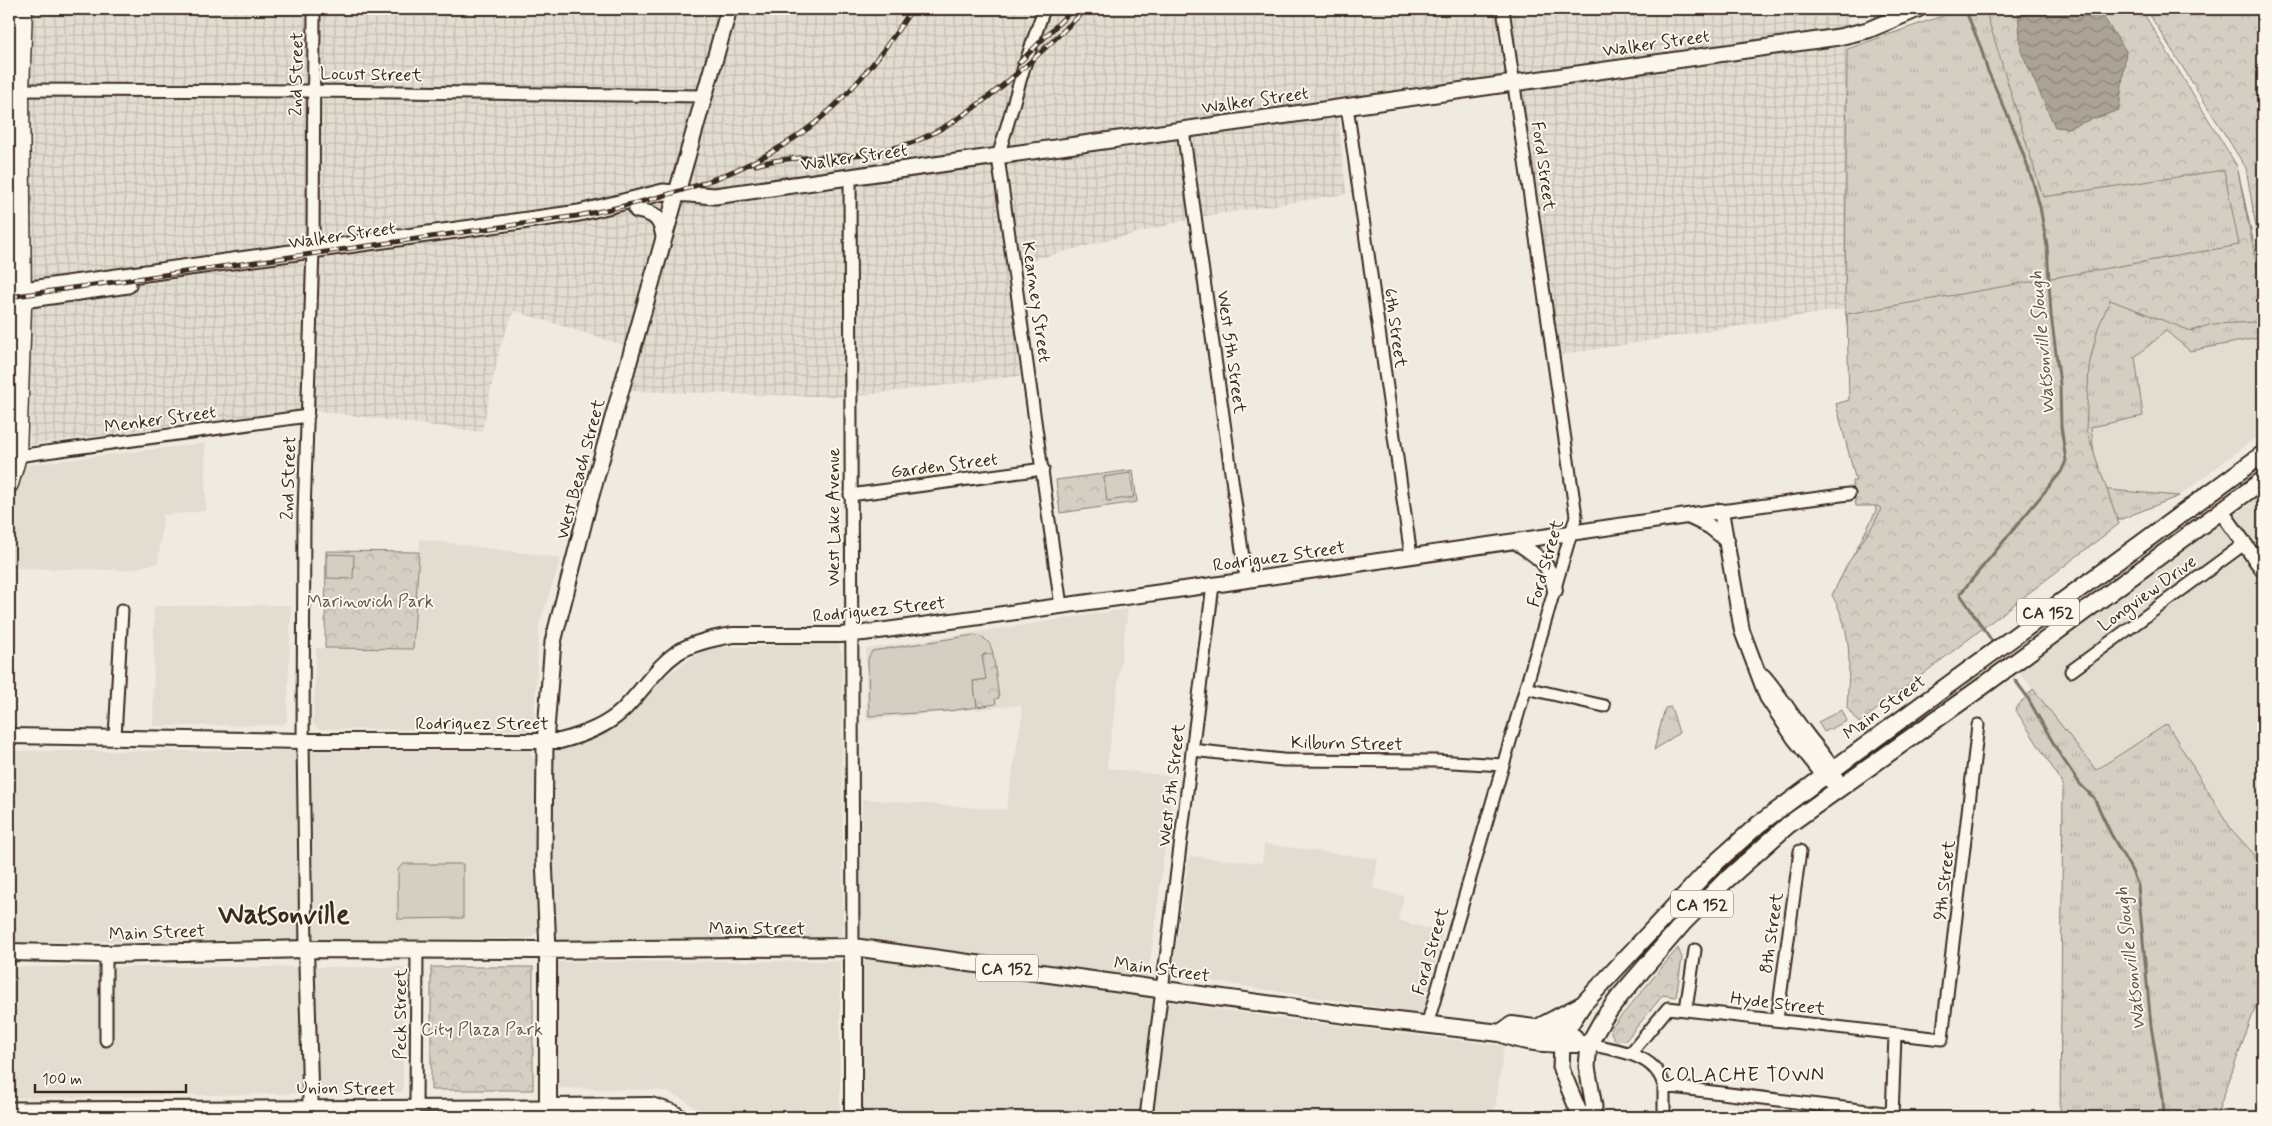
<svg xmlns="http://www.w3.org/2000/svg" width="2272" height="1126" font-family="Mynerve,sans-serif">
<defs>
<pattern id="industrial-grid" width="8" height="8" patternUnits="userSpaceOnUse" patternTransform="scale(1.25)"><rect width="8" height="8" fill="#e2dcd1"/><path d="M0 4h8M4 0v8" fill="none" stroke="#c3bdb3"/></pattern>
<pattern id="grass-tufts" width="24" height="20" patternUnits="userSpaceOnUse" patternTransform="scale(1.25)"><rect width="24" height="20" fill="#d5cec3"/><path d="M3 7l-1-3M5 7V3M7 7l1-3M15 17l-1-3M17 17v-4M19 17l1-3" fill="none" stroke="#b8b1a7"/></pattern>
<pattern id="park-crowns" width="20" height="18" patternUnits="userSpaceOnUse" patternTransform="scale(1.25)"><rect width="20" height="18" fill="#d5cec3"/><path d="M2 6a3 3 0 1 1 6 0M12 15a3 3 0 1 1 6 0" fill="none" stroke="#b8b1a7"/></pattern>
<pattern id="water-waves" width="16" height="10" patternUnits="userSpaceOnUse" patternTransform="scale(1.25)"><rect width="16" height="10" fill="#aca397"/><path d="M0 5q4-4 8 0t8 0" fill="none" stroke="#8d857b"/></pattern>
</defs>
<rect width="100%" height="100%" fill="#f0ebe0"/>
<filter id="ink" filterUnits="userSpaceOnUse"><feTurbulence type="fractalNoise" baseFrequency=".02" numOctaves="2"/><feDisplacementMap in="SourceGraphic" scale="10" xChannelSelector="R" yChannelSelector="G"/><feConvolveMatrix kernelMatrix="1 2 1 2 8 2 1 2 1" color-interpolation-filters="sRGB"/></filter>
<g filter="url(#ink)">
<path fill="#e2dcd1" d="M2166,331L2190,351L2263,337V432L2179,496L2098,489L2091,426L2143,416L2135,357Z
M205,443L206,511L163,515L158,563L127,570L9,568V508L24,465Z
M2263,488V864L2231,829L2167,724L2096,770L2016,668Z
M420,539L561,558L539,625L534,724L529,730L319,729L313,723L316,648L413,649Z
M291,605L287,722L280,725L153,726L154,606Z
M1128,609L1107,768L1174,777L1148,978L1016,965L859,945L862,799L1006,810L1022,716L1021,705L866,720V649Z
M839,643L842,654L843,944L550,947L546,747L578,743L611,728L655,683L707,648Z
M9,751H530L536,762L538,932L530,938L9,942Z
M1264,844L1378,859L1373,888L1404,896L1398,920L1443,933L1422,1014L1172,975L1189,856L1262,863Z
M853,954L1290,1020L1504,1046L1494,1117H858Z
M840,961V1117H708L686,1101L670,1093L658,1090L555,1088V962Z
M9,967H403V1092L9,1098Z"/>
<path fill="url(#industrial-grid)" d="M31,9H1848L1845,309L1554,356L1514,90L1338,114L1346,194L1199,217L1009,266L1020,376L848,397L627,391L639,350L514,311L500,347L482,432L302,409L30,445Z"/>
<path fill="url(#grass-tufts)" stroke="#887c70" d="M1962,9H2018L2238,171L2263,284V337L2190,351L2166,331L2135,357L2143,416L2091,427L2098,489L2179,496L2119,520L1941,657L1839,583L1876,511L1845,309L1847,49Z
M2033,689L2096,770L2167,724L2231,829L2263,864V995L2258,1000L2216,1117H2060L2063,784L2015,709Z
M1671,707L1679,733L1654,750L1665,708Z"/>
<path fill="url(#park-crowns)" stroke="#887c70" d="M1985,9H2141L2237,166L2263,297V326L2257,322L2212,324L2191,331L2110,300L2098,328L2089,366L2086,430L2119,524L1859,723L1847,708C1849,664 1854,635 1832,595L1848,563L1874,524L1881,509L1878,506H1856L1852,481H1856L1836,404L1849,400L1847,314L2239,245L2224,170L2043,197Z
M2146,9H2263V269L2246,168Z
M1133,470L1137,502L1060,513L1056,480Z
M326,551L419,552L413,649L325,648Z
M990,653L993,654L999,698L995,699L996,704L977,707L973,681L985,679L982,656Z
M1678,948L1682,958L1676,997L1663,995L1626,1040L1616,1041L1611,1033L1612,1027Z
M431,967H533V1090H431Z"/>
<path fill="#d5cec3" stroke="#887c70" d="M1130,473L1134,497L1107,501L1104,477Z
M327,554L354,555L353,579L327,578Z
M974,635C986,637 991,643 993,654H984L982,656L986,679L973,681L977,707L948,711L869,716L868,659L872,651Z
M1842,710L1847,721L1824,732L1818,722Z
M404,864H463V918L398,919V869Z"/>
<path fill="url(#water-waves)" stroke="#7f7367" d="M2018,9H2102L2100,12L2126,51L2119,110L2067,128L2055,127L2021,51Z"/>
<g fill="none" stroke-linecap="round" stroke-linejoin="round">
<path stroke="#7f7367" stroke-width="3" d="M1965,9L1981,48L1987,69L2016,134L2033,182L2040,207L2047,246L2051,315L2060,384L2061,426L2066,461L2061,472L1960,594L1992,641
M2015,680L2026,695L2059,753L2080,784L2094,798L2111,834L2132,871L2138,886L2151,1026L2163,1098L2164,1117"/>
<defs>
<path id="minor" d="M1044,9L1024,67L998,157L1061,606
M9,90L313,91L703,96
M1347,106L1411,556
M1183,130L1246,579
M850,177L853,947
M17,456L308,416
M850,495L1043,469
M1721,511L1849,494
M2071,671L2244,544
M1526,688L1604,706
M115,737L122,610
M1192,750L1283,760L1436,761L1503,765
M306,949L303,741L304,513L313,250L314,9
M106,954V1040
M1686,1009L1695,950
M1777,1020L1800,851
M1427,1025L1576,516L1503,9
M1589,1044C1617,1051 1656,1053 1664,1086L1893,1114
M1630,1054L1668,1008L1942,1039L1978,725
M9,1108L548,1106
M416,1108L417,950
M1146,1117L1213,585
M1664,1117V1086
M1892,1117L1895,1035"/>
<path id="tertiary" d="M2221,511L2263,570
M1688,516L1709,526L1727,540
M1515,541C1537,556 1550,562 1555,590
M1763,676C1779,694 1790,714 1805,733C1815,747 1830,761 1836,778
M9,736L303,741H560C583,735 605,727 622,711C642,692 655,668 678,652C694,642 715,638 733,635H840L864,633L1213,585L1721,511L1742,631L1767,697L1795,739L1818,768L1824,776L1840,788
M306,949L311,1117
M548,1106L651,1105L673,1112L680,1117"/>
<path id="secondary" d="M637,210C656,214 661,218 664,237
M9,292L579,213L663,192L715,196L1839,37L1868,30L1918,9
M9,302L128,285
M548,950L544,858L545,742L553,642L588,506L729,9
M1562,1044L1561,1069L1581,1117
M1589,1044L1587,1067L1594,1107L1589,1117"/>
<path id="primary" d="M853,947V1117
M548,950V1117
M9,952L106,954L306,949L535,950L853,947L1354,1016L1500,1033C1526,1045 1561,1044 1589,1044
M1537,1028L1581,1005
M1500,1033L1512,1025L1565,1032L1574,1037
M1562,1044L1565,1032L1583,1004L1711,867L1759,824L2263,454
M1589,1044L1603,1019L1620,996L1684,922L1723,883L1788,825L1983,686L2263,480"/>
<path id="trunk" d="M9,484L17,456L22,307L20,91L23,9"/>
</defs>
<use href="#minor" stroke="#3b2a1e" stroke-width="15"/>
<use href="#tertiary" stroke="#3b2a1e" stroke-width="18"/>
<use href="#secondary" stroke="#3b2a1e" stroke-width="19"/>
<use href="#primary" stroke="#3b2a1e" stroke-width="20"/>
<use href="#trunk" stroke="#3b2a1e" stroke-width="21"/>
<use href="#minor" stroke="#fbf7ec" stroke-width="11"/>
<use href="#tertiary" stroke="#fbf7ec" stroke-width="14"/>
<use href="#secondary" stroke="#fbf7ec" stroke-width="15"/>
<use href="#primary" stroke="#fbf7ec" stroke-width="16"/>
<use href="#trunk" stroke="#fbf7ec" stroke-width="18"/>
<defs>
<path id="rail" d="M1019,63L1073,9
M756,165C793,154 831,160 869,153C887,150 907,146 923,138C980,112 1041,53 1086,9
M9,297L577,216C658,200 743,178 810,127C850,96 885,51 912,9"/>
</defs>
<use href="#rail" stroke="#3b2a1e" stroke-width="5"/>
<use href="#rail" stroke="#fbf7ec" stroke-width="3" stroke-dasharray="9" stroke-linecap="butt"/>
</g>
</g>
<g text-anchor="middle" stroke-width="4" stroke-linejoin="round" paint-order="stroke">
<g fill="#fbf7ec" stroke="#75685c" stroke-width="1">
<rect x="2017" y="598.5" width="62" height="27" rx="4"/>
<rect x="1671" y="890.5" width="62" height="27" rx="4"/>
<rect x="976" y="954.5" width="62" height="27" rx="4"/>
</g>
<g font-size="16" font-weight="bold" fill="#3b2a1e">
<text x="2048" y="618">CA 152</text>
<text x="1702" y="910">CA 152</text>
<text x="1007" y="974">CA 152</text>
</g>
<g font-size="18" fill="#3b2a1e" stroke="#fbf7ec">
<text transform="translate(1656 43) rotate(-8)" y="6">Walker Street</text>
<text transform="translate(296 74) rotate(-89)" y="6">2nd Street</text>
<text transform="translate(371 74) rotate(1)" y="6">Locust Street</text>
<text transform="translate(1255 100) rotate(-8)" y="6">Walker Street</text>
<text transform="translate(854 157) rotate(-8)" y="6">Walker Street</text>
<text transform="translate(1544 166) rotate(82)" y="6">Ford Street</text>
<text transform="translate(342 235) rotate(-8)" y="6">Walker Street</text>
<text transform="translate(1037 302) rotate(82)" y="6">Kearney Street</text>
<text transform="translate(1396 328) rotate(82)" y="6">6th Street</text>
<text transform="translate(1232 352) rotate(82)" y="6">West 5th Street</text>
<text transform="translate(160 419) rotate(-8)" y="6">Menker Street</text>
<text transform="translate(944 465) rotate(-7)" y="6">Garden Street</text>
<text transform="translate(580 469) rotate(-75)" y="6">West Beach Street</text>
<text transform="translate(288 478) rotate(-88)" y="6">2nd Street</text>
<text transform="translate(833 517) rotate(-90)" y="6">West Lake Avenue</text>
<text transform="translate(1279 556) rotate(-8)" y="6">Rodriguez Street</text>
<text transform="translate(1545 563) rotate(-74)" y="6">Ford Street</text>
<text transform="translate(2147 593) rotate(-36)" y="6">Longview Drive</text>
<text transform="translate(879 609) rotate(-6)" y="6">Rodriguez Street</text>
<text transform="translate(1884 707) rotate(-36)" y="6">Main Street</text>
<text x="482" y="729">Rodriguez Street</text>
<text transform="translate(1347 743) rotate(1)" y="6">Kilburn Street</text>
<text transform="translate(1171 785) rotate(-83)" y="6">West 5th Street</text>
<text transform="translate(1944 880) rotate(-83)" y="6">9th Street</text>
<text x="757" y="934">Main Street</text>
<text transform="translate(157 932) rotate(-2)" y="6">Main Street</text>
<text transform="translate(1771 933) rotate(-82)" y="6">8th Street</text>
<text transform="translate(1430 951) rotate(-74)" y="6">Ford Street</text>
<text transform="translate(1162 969) rotate(8)" y="6">Main Street</text>
<text transform="translate(1778 1003) rotate(7)" y="6">Hyde Street</text>
<text transform="translate(400 1014) rotate(-90)" y="6">Peck Street</text>
<text transform="translate(346 1088) rotate(1)" y="6">Union Street</text>
</g>
<g font-size="18" fill="#625347" stroke="#fbf7ec">
<text x="370" y="607">Marinovich Park</text>
<text x="482" y="1035">City Plaza Park</text>
</g>
<g font-size="19" font-style="italic" fill="#635448" stroke="#fbf7ec">
<text transform="translate(2041 343) rotate(-95)" y="7">Watsonville Slough</text>
<text transform="translate(2129 959) rotate(-97)" y="7">Watsonville Slough</text>
</g>
<g font-size="20" letter-spacing="1" fill="#3b2a1e" stroke="#fbf7ec">
<text x="1743" y="1081">COLACHE TOWN</text>
</g>
<g font-size="28" font-weight="bold" fill="#3b2a1e" stroke="#fbf7ec">
<text x="284" y="923">Watsonville</text>
</g>
</g>
<rect width="2272" height="1126" fill="none" stroke="#fbf7ec" stroke-width="30"/>
<rect x="15" y="15" width="2242" height="1096" fill="none" stroke="#3b2a1e" stroke-width="2" filter="url(#ink)"/>
<path d="M35 1084v8h151v-8" fill="none" stroke="#3b2a1e" stroke-width="2.5"/>
<text x="42" y="1084" font-size="15" fill="#3b2a1e" stroke="#fbf7ec" stroke-width="4" paint-order="stroke">100 m</text>
</svg>
